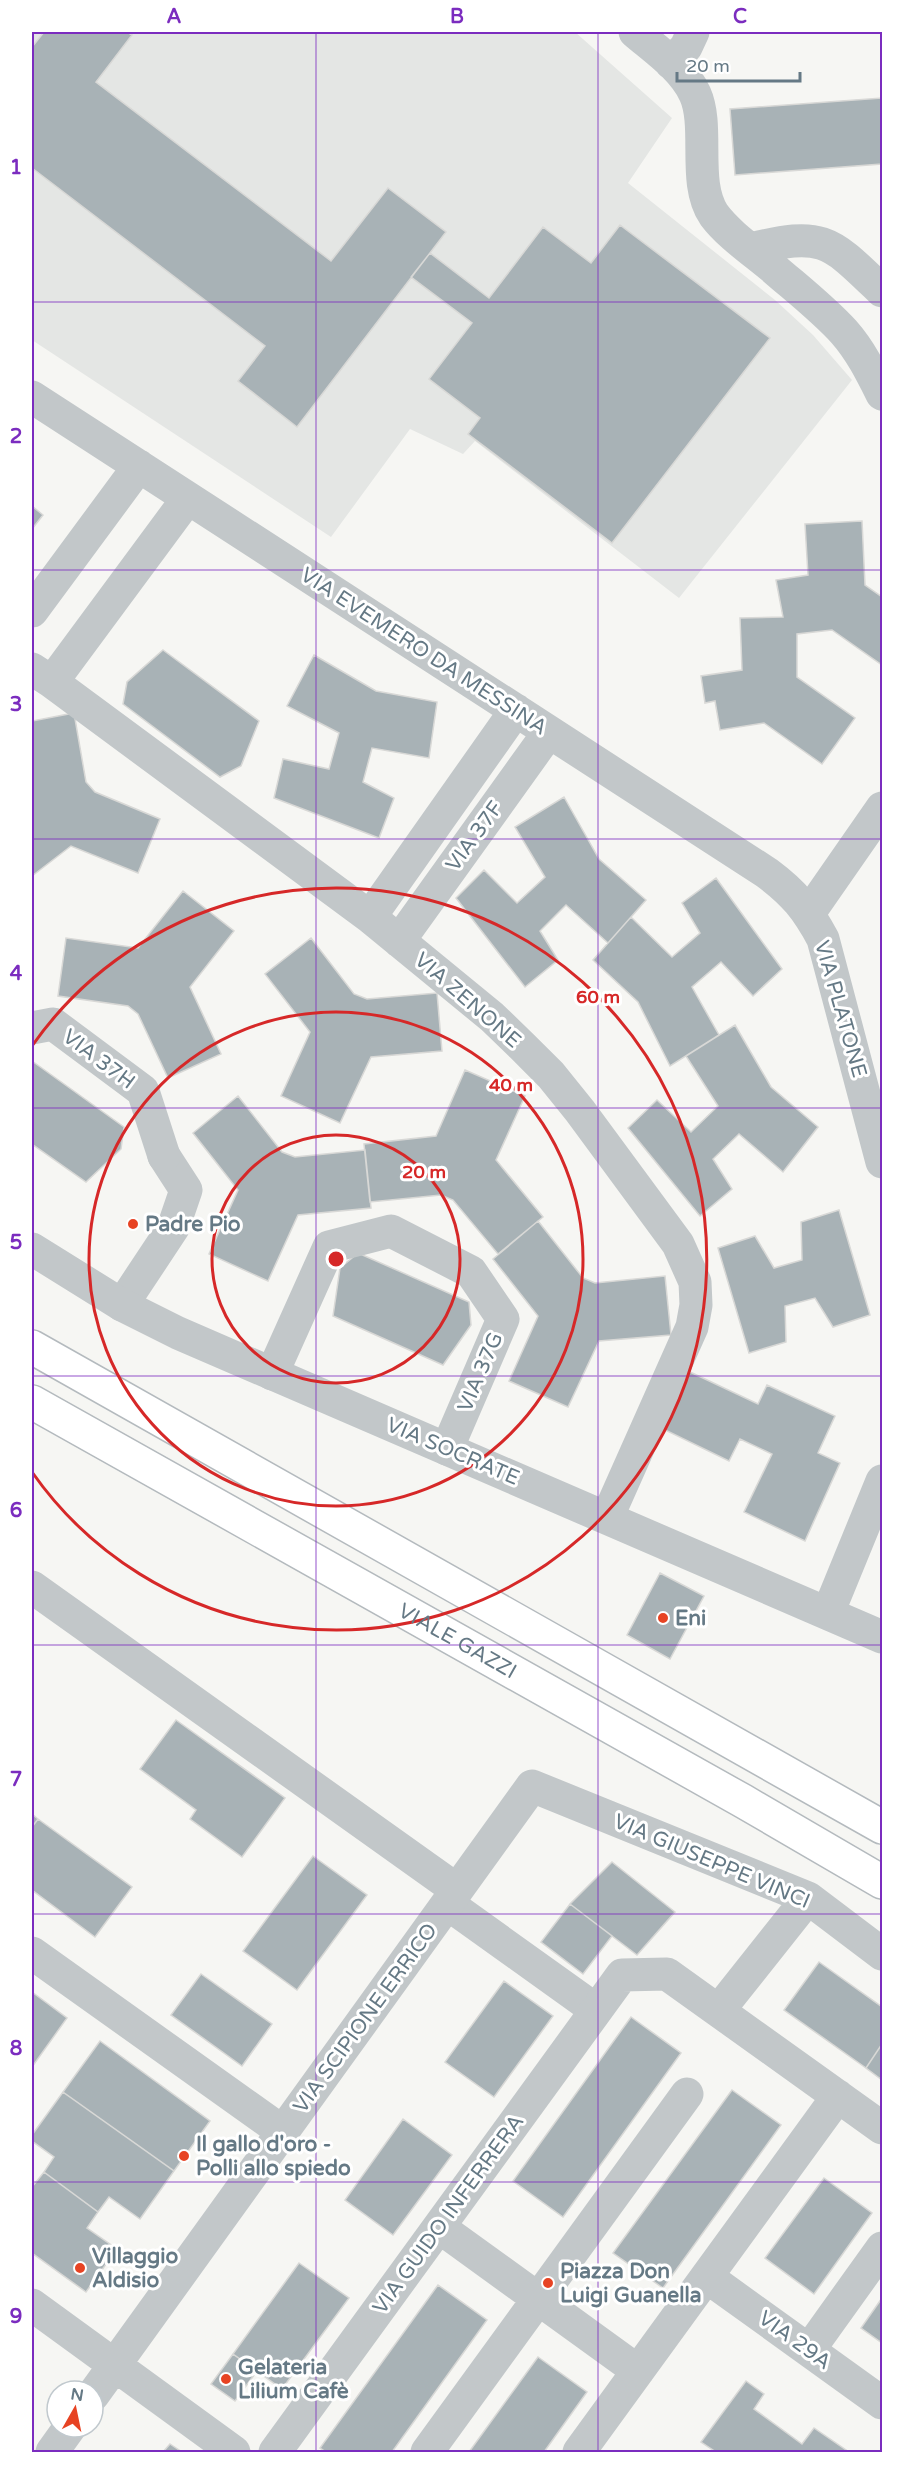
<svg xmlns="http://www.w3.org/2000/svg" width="914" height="2484" font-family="'Varela Round',sans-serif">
<rect width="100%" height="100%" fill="#f6f6f3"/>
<path fill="#e4e6e4" d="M32,32H575L672,118L628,183L775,300L813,335L852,380L679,598L475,441L463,454L410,429L331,537L32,340Z"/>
<path fill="#a8b2b6" stroke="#d8d8d6" stroke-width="1.5" d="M44,32H127L132,35L96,82L331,261L388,188L446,232L297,427L238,381L265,346L32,168V47Z
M882,98V164L735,175L730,109Z
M620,225L770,338L612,543L468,434L480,418L429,379L472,323L411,277L430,253L489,298L543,227L591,263Z
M32,506L43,515L32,529Z
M862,521L865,585L882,597V665L832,630L797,634V677L855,718L822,764L764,723L720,730L715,701L705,703L701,676L742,670L740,618L783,617L776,580L808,575L805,524Z
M163,650L259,721L241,766L220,777L123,704L127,682Z
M314,655L376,691L437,702L429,758L372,748L363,782L394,798L379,838L274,798L283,759L329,769L339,733L287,706Z
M74,713L86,782L95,792L160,819L138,873L71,846L32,876V721Z
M564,797L599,859L646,900L608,943L566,905L540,931L558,960L525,987L456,898L484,870L517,903L545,877L515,827Z
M716,878L782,969L753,996L721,962L692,987L719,1035L670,1066L638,1002L593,960L631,917L672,957L700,933L682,903Z
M183,891L234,931L190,987L221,1054L168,1078L138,1014L128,1006L58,996L66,938L138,948Z
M311,938L354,994L367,999L437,993L442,1051L371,1057L340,1123L281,1096L310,1032L265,974Z
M735,1025L771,1087L818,1127L783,1172L739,1134L713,1159L732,1189L700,1216L628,1128L657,1100L691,1132L718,1106L686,1056Z
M32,1061L124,1127L121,1149L86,1182L32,1144Z
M465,1070L525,1096L496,1160L543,1217L498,1254L453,1200L441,1195L370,1202L364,1144L436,1136Z
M238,1096L282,1152L295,1157L365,1150L371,1208L298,1215L268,1281L209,1254L238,1190L193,1133Z
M839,1210L870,1315L833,1327L815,1298L785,1306L786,1342L749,1353L718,1248L755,1236L774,1268L802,1260L801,1222Z
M538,1221L583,1278L595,1283L665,1276L671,1335L599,1341L568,1407L509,1381L538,1316L493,1259Z
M358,1253L469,1302L471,1325L443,1365L333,1316L340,1268Z
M688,1371L758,1404L767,1385L835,1416L818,1453L840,1463L805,1541L744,1512L772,1454L740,1439L729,1461L661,1428Z
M660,1573L704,1596L670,1659L627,1635Z
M176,1720L285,1798L242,1857L190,1819L196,1810L140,1769Z
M32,1814L38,1819L32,1827Z
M38,1819L132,1887L95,1937L32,1890V1827Z
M313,1856L367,1895L297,1990L243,1951Z
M612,1862L675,1912L637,1955L570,1904Z
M570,1904L612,1936L583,1974L541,1942Z
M819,1962L882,2007V2044L866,2068L784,2010Z
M201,1974L272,2024L242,2066L171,2015Z
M504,1981L553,2016L494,2097L445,2062Z
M32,1992L67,2018L32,2067Z
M631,2017L681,2053L563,2217L513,2181Z
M100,2041L210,2121L174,2171L63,2092Z
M882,2044V2080L866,2068Z
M732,2090L781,2125L663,2288L613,2253Z
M63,2092L174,2171L140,2219L109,2197L98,2212L44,2172L54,2157L32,2141V2135Z
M403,2119L452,2155L393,2235L345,2200Z
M44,2172L98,2212L87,2228L117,2249L86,2292L32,2253V2187Z
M824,2178L872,2213L814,2294L765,2258Z
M299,2263L349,2298L282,2389L233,2354Z
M438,2285L487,2320L392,2452H326L320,2448Z
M882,2298V2343L861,2328Z
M233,2354L257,2371L235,2401L211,2384Z
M538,2357L587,2392L544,2452H469Z
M746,2381L764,2394L754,2409L802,2444L814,2428L849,2452H716L701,2442Z
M170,2444L182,2452H163Z"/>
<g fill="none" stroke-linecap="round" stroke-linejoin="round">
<defs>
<g id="secondary">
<path d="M32,1347L882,1827"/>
<path id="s1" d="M32,1402L743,1801L882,1882"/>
</g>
</defs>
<use href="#secondary" stroke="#b4babe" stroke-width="36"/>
<path stroke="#c2c7c9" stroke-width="33" d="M122,1305L173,1228L186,1190L164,1156
M272,1374L329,1247L391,1231L471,1272L503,1319L447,1449
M448,1904L596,2010"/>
<path stroke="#c2c7c9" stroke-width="33" d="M635,32C656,50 683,68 695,94C710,127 692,183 714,215C729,235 753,251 772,267C796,288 822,308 844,332C860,350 871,372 882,394
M671,63L686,47L693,32
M751,249C824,231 830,241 882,291
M32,397L767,873C794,893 807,909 823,939L882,1162
M32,611L139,466
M32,669L52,682L370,917L492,1017L522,1046L551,1075L580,1111L678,1244L695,1282L696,1305L692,1327L607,1518
M52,682L188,498
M809,913L882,808
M370,917L516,710
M399,941L549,732
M32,1028L53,1024L143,1091L164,1156
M32,1249L122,1305L178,1333L882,1637
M32,1587L457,1890
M828,1613L882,1481
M32,1953L283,2132
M719,2010L808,1898
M439,2227L638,2371
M707,2277L882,2403
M32,2305L234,2452
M809,2350L882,2248
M93,2395L532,1786L808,1898L882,1954
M52,2452L70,2427
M275,2452L622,1975L667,1974L882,2128
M427,2452L687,2094
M579,2452L838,2096"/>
<use href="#secondary" stroke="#fff" stroke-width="33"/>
</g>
<path fill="none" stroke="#7b2cbf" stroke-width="1.5" stroke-opacity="0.55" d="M316,32V2452M598,32V2452M32,302H882M32,570H882M32,839H882M32,1108H882M32,1376H882M32,1645H882M32,1914H882M32,2182H882"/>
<g fill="none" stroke="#d62828" stroke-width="3">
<circle cx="336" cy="1259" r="124"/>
<circle cx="336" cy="1259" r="247"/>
<path d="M32 1046A371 371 0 1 1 32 1472"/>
</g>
<g fill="#e74323" stroke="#fff" stroke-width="2">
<circle cx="133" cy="1224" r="6"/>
<circle cx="663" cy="1618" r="6"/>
<circle cx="184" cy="2156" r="6"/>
<circle cx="80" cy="2268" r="6"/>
<circle cx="548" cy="2283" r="6"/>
<circle cx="226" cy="2379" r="6"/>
</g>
<g text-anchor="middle" stroke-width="6" stroke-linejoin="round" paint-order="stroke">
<g font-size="21" fill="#657985" stroke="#fff">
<text transform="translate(424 651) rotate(33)" y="7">VIA EVEMERO DA MESSINA</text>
<text transform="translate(474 836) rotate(-54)" y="7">VIA 37F</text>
<text transform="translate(468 1000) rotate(41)" y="7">VIA ZENONE</text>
<text transform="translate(841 1009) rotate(74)" y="7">VIA PLATONE</text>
<text transform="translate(99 1059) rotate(37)" y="7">VIA 37H</text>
<text transform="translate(480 1372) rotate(-67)" y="7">VIA 37G</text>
<text transform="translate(453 1451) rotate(23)" y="7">VIA SOCRATE</text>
<text dy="7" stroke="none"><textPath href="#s1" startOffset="488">VIALE GAZZI</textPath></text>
<text transform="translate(712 1861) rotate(23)" y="7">VIA GIUSEPPE VINCI</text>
<text transform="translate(365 2018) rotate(-54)" y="7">VIA SCIPIONE ERRICO</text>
<text transform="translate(448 2214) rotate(-54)" y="7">VIA GUIDO INFERRERA</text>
<text transform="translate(795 2340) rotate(36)" y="7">VIA 29A</text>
</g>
<g font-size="21" font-weight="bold" fill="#657985" stroke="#fff" text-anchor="start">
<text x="145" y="1231">Padre Pio</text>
<text x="675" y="1625">Eni</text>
<text x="196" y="2151">Il gallo d'oro -<tspan x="196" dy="24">Polli allo spiedo</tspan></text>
<text x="92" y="2263">Villaggio<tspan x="92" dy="24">Aldisio</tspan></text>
<text x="560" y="2278">Piazza Don<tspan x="560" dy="24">Luigi Guanella</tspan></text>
<text x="238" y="2374">Gelateria<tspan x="238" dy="24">Lilium Cafè</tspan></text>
</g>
</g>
<circle cx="336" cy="1259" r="9" fill="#d62828" stroke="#fff" stroke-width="3"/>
<g font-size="18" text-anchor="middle" font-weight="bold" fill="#d62828" stroke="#fff" stroke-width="6" stroke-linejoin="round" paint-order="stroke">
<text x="598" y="1003">60 m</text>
<text x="511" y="1091">40 m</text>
<text x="424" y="1178">20 m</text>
</g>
<rect width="914" height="2484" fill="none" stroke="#ffffff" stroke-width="66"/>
<g transform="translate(75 2409) rotate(9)"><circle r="28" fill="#ffffff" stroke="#c1c9ce" stroke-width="1.5"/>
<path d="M0-4.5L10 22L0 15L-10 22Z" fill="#e74323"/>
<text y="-9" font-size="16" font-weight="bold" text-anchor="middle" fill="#657985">N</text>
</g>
<path d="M677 72v9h123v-9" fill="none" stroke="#657985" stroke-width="3"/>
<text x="686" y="72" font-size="18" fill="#657985" stroke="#ffffff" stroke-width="4.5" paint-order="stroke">20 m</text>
<rect x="33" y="33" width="848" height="2418" fill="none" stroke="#7b2cbf" stroke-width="2"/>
<g font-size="20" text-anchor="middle" font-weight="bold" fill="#7b2cbf">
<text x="174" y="23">A</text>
<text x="457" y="23">B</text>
<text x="740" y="23">C</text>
<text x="16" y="174">1</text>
<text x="16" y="443">2</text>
<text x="16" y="711">3</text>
<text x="16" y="980">4</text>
<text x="16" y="1249">5</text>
<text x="16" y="1517">6</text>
<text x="16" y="1786">7</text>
<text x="16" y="2055">8</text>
<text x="16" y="2323">9</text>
</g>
</svg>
